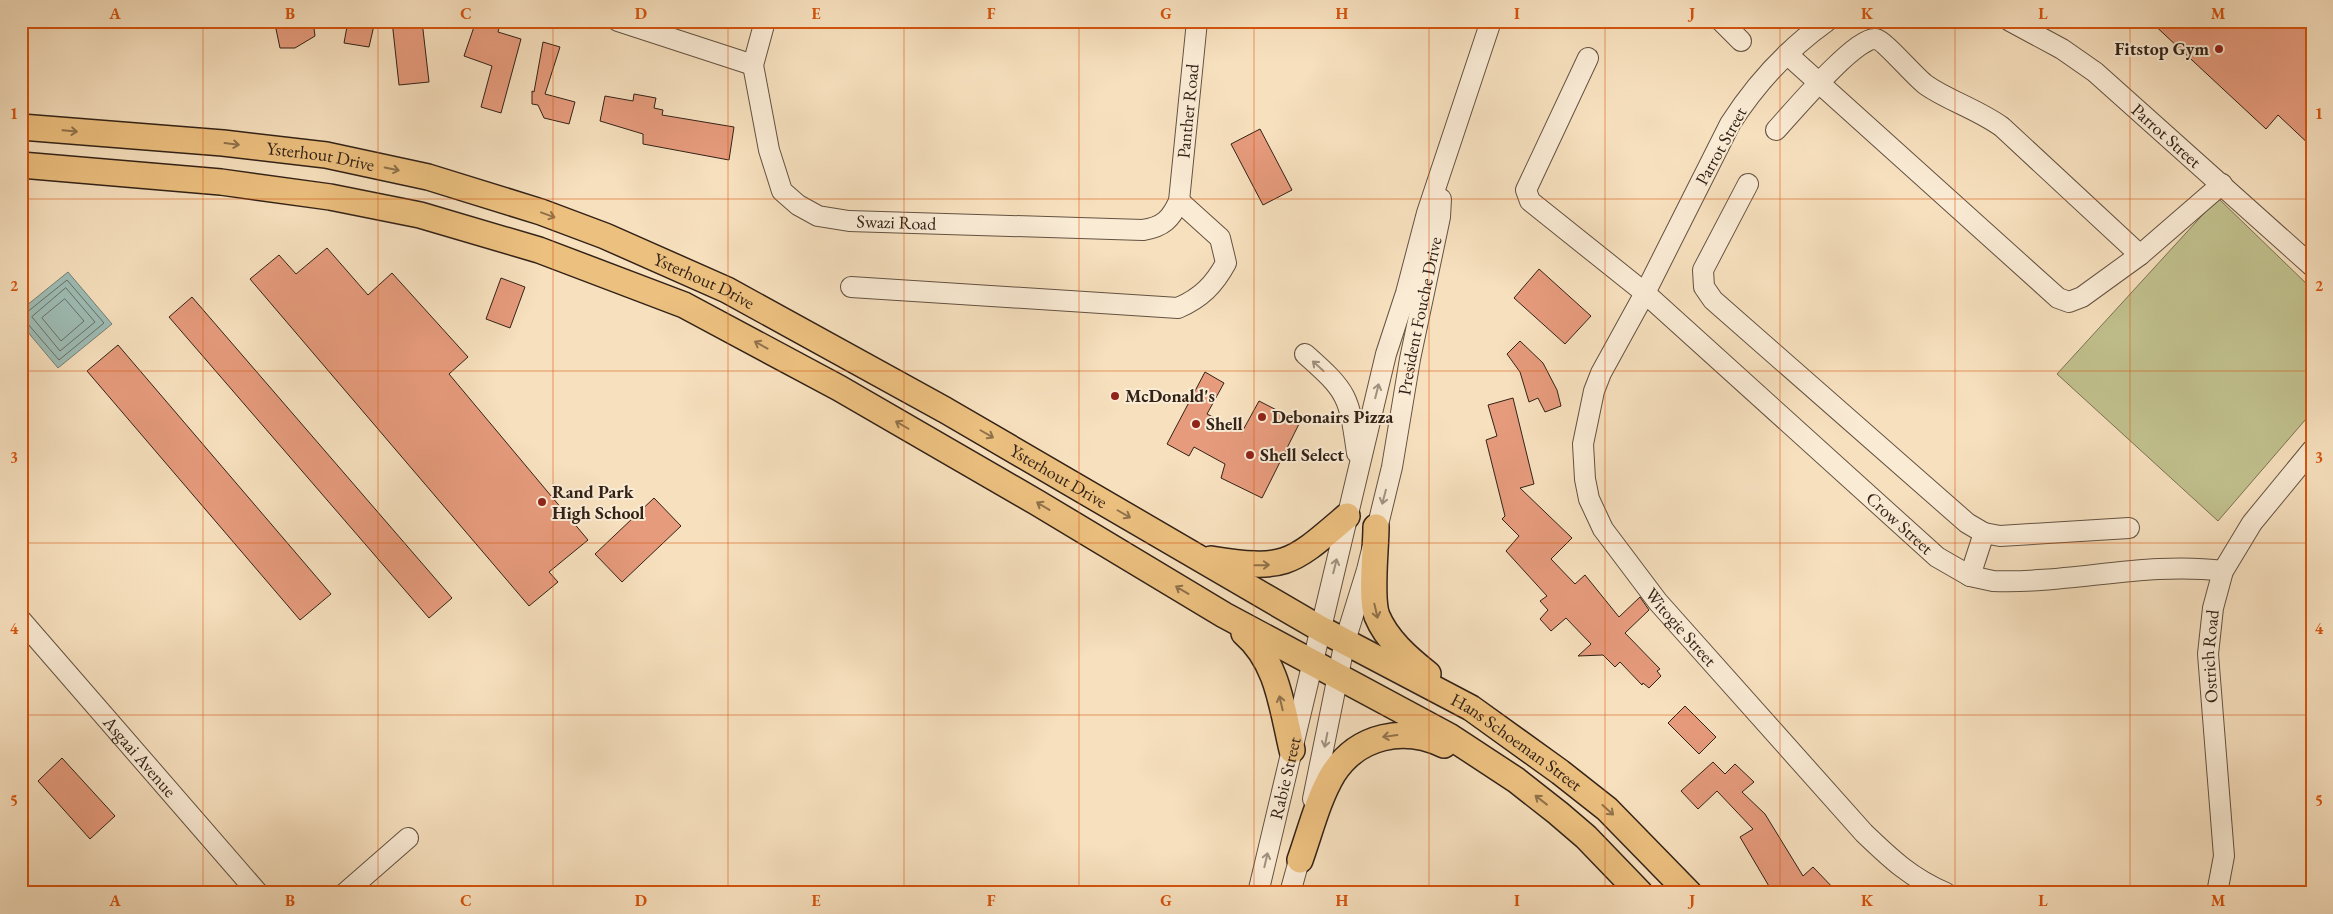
<svg xmlns="http://www.w3.org/2000/svg" width="2333" height="914" font-family="'EB Garamond',serif">
<rect width="100%" height="100%" fill="#f7e0be"/>
<filter id="stains"><feTurbulence type="fractalNoise" baseFrequency=".004" numOctaves="4"/><feColorMatrix values="0 0 0 0 .2 0 0 0 0 .09 0 0 0 0 .02 0 0 0 .5 -.17"/></filter>
<radialGradient id="worn" r=".72"><stop offset=".6" stop-color="#630" stop-opacity="0"/><stop offset="1" stop-color="#630" stop-opacity=".3"/></radialGradient>
<path fill="#c1c18e" stroke="#7a7252" d="M2218,198L2312,289V412L2218,521L2057,374Z"/>
<path fill="#9ebdb6" stroke="#737f76" d="M68,272L112,324L58,368L21,324V310Z"/>
<g fill="none" stroke-linecap="round" stroke-linejoin="round">
<path stroke="#687066" stroke-width="1" d="M66,288L95,322L60,351L32,317Z
M65,299L84,321L61,341L42,318Z
M21,314L26,313L67,280L104,323L59,360L27,323L21,321"/>
</g>
<path fill="#e69b7c" stroke="#322217" d="M279,21H313L315,36L295,48H280L276,29L279,28Z
M348,21H375L369,47L344,43Z
M392,21H422L429,82L399,85Z
M476,21H501L498,32L521,39L501,113L481,107L492,66L464,56Z
M2150,21H2312V73L2305,81L2312,87V147L2278,115L2266,129Z
M543,42L560,47L545,94L575,102L569,124L544,118L538,105L532,104V91L534,92Z
M634,94L656,98L654,108L663,110L662,115L734,127L729,160L643,144V134L600,121L605,96L633,101Z
M1260,129L1292,190L1263,205L1231,144Z
M327,248L368,295L392,273L468,357L449,374L588,540L549,572L558,582L529,606L250,279L279,255L296,274Z
M1539,269L1591,316L1565,344L1514,298Z
M501,278L525,287L510,328L486,319Z
M192,297L452,598L429,618L169,317Z
M1520,341L1543,363L1557,390L1561,406L1545,412L1538,398L1529,402L1520,372L1507,354Z
M118,345L331,594L300,620L87,371Z
M1205,372L1224,383L1207,414L1242,432L1259,401L1300,422L1262,498L1221,478L1225,464L1194,447L1189,456L1167,444Z
M1513,398L1534,484L1520,488L1572,538L1551,559L1575,584L1585,575L1619,617L1640,597L1649,610L1625,633L1660,669L1657,671L1661,676L1649,688L1643,683L1642,685L1620,662L1615,667L1603,655L1578,656L1591,644L1566,618L1551,631L1540,619L1548,610L1540,601L1547,596L1506,551L1519,536L1502,519L1505,516L1486,440L1497,436L1488,405Z
M654,498L681,526L622,582L595,554Z
M1685,706L1716,737L1699,754L1668,723Z
M62,758L115,816L90,839L38,781Z
M1713,762L1725,774L1735,764L1754,782L1742,792L1765,814L1803,876L1813,867L1838,893H1773L1740,837L1753,829L1717,791L1698,809L1681,791Z"/>
<g fill="none" stroke-linecap="round" stroke-linejoin="round">
<defs>
<g id="minor">
<path d="M618,21L753,65"/>
<path id="s1" d="M765,21L753,65L769,150L782,191L798,205L818,216L849,221L1143,230C1163,227 1171,219 1179,201L1197,21"/>
<path d="M1721,21L1741,41"/>
<path id="s2" d="M1827,21C1789,48 1755,85 1730,124L1645,293L1601,373L1594,391L1583,444L1585,479L1589,499L1603,529L1658,602L1864,833C1891,859 1911,878 1946,893"/>
<path id="s3" d="M2010,21L2062,49L2095,72L2312,266"/>
<path d="M1787,54L2058,298L2069,302L2082,297L2140,255L2222,184"/>
<path id="s4" d="M1588,58L1526,190L1530,201L1645,293L1937,557L1970,576L1993,581C2069,584 2147,561 2223,571"/>
<path d="M1776,130C1790,115 1857,35 1876,39C1885,41 1914,76 1926,85C1949,101 1977,109 2002,127L2140,255"/>
<path d="M1748,184L1703,270L1704,287L1713,300L1967,523L1984,533"/>
<path d="M851,287L1178,308C1201,298 1214,285 1226,263L1220,238L1179,201"/>
<path d="M1305,354C1348,392 1349,396 1357,453"/>
<path d="M1970,576L1984,533L2000,536L2129,528"/>
<path id="s5" d="M21,620L258,893"/>
<path id="s6" d="M1313,799L1345,641L1367,570L1392,467L1410,359L1440,217L1441,199"/>
<path d="M345,893L408,838"/>
<path id="s7" d="M1258,893L1386,354L1406,293L1427,213L1491,21"/>
<path d="M1290,893L1303,846"/>
<path id="s8" d="M2217,893L2224,856L2208,654L2213,608L2223,571L2252,523L2312,450"/>
</g>
<g id="major">
<path id="s9" d="M21,127L223,143L326,155L428,177L541,212L605,236L727,290L945,410L1319,628L1471,708L1560,772L1607,809L1689,893"/>
<path d="M21,165L221,182L330,197L420,215L539,250L684,305L839,388L1036,502L1224,615L1449,736L1516,780L1558,813L1586,837L1640,893"/>
<path d="M1376,527C1376,549 1370,598 1377,616C1387,640 1408,658 1428,674"/>
<path d="M1211,559C1286,571 1291,564 1347,516"/>
<path d="M1244,633C1278,662 1282,708 1292,750"/>
<path d="M1300,860C1310,832 1318,799 1333,774C1358,735 1404,726 1444,745"/>
</g>
</defs>
<use href="#minor" stroke="#635241" stroke-width="22"/>
<use href="#major" stroke="#322217" stroke-width="28"/>
<use href="#minor" stroke="#faebd5" stroke-width="20"/>
<use href="#major" stroke="#ecc07f" stroke-width="25"/>
</g>
<defs><path id="oneway-shaft" d="M-6 0H5M1.5-3L5.5 0L1.5 3" fill="none" stroke-width="1.6" stroke-linecap="round" stroke-linejoin="round" transform="scale(1.25)"/></defs>
<g stroke="#8f714b">
<use href="#oneway-shaft" transform="translate(70 131) rotate(5)"/>
<use href="#oneway-shaft" transform="translate(232 144) rotate(7)"/>
<use href="#oneway-shaft" transform="translate(392 169) rotate(12)"/>
<use href="#oneway-shaft" transform="translate(548 215) rotate(20)"/>
<use href="#oneway-shaft" transform="translate(761 345) rotate(-151)"/>
<use href="#oneway-shaft" transform="translate(902 425) rotate(-150)"/>
<use href="#oneway-shaft" transform="translate(987 434) rotate(30)"/>
<use href="#oneway-shaft" transform="translate(1043 506) rotate(-149)"/>
<use href="#oneway-shaft" transform="translate(1124 514) rotate(30)"/>
<use href="#oneway-shaft" transform="translate(1262 565) rotate(-1)"/>
<use href="#oneway-shaft" transform="translate(1182 590) rotate(-149)"/>
<use href="#oneway-shaft" transform="translate(1376 611) rotate(77)"/>
<use href="#oneway-shaft" transform="translate(1281 703) rotate(-103)"/>
<use href="#oneway-shaft" transform="translate(1390 736) rotate(172)"/>
<use href="#oneway-shaft" transform="translate(1541 800) rotate(-142)"/>
<use href="#oneway-shaft" transform="translate(1608 810) rotate(42)"/>
</g>
<g stroke="#a09180">
<use href="#oneway-shaft" transform="translate(1318 366) rotate(-138)"/>
<use href="#oneway-shaft" transform="translate(1377 391) rotate(-76)"/>
<use href="#oneway-shaft" transform="translate(1384 497) rotate(105)"/>
<use href="#oneway-shaft" transform="translate(1335 566) rotate(-76)"/>
<use href="#oneway-shaft" transform="translate(1326 740) rotate(101)"/>
<use href="#oneway-shaft" transform="translate(1266 860) rotate(-77)"/>
</g>
<path fill="none" stroke="#d6540d" stroke-width="1" stroke-opacity="0.55" d="M203,21V893M378,21V893M553,21V893M728,21V893M904,21V893M1079,21V893M1254,21V893M1429,21V893M1605,21V893M1780,21V893M1955,21V893M2130,21V893M21,199H2312M21,371H2312M21,543H2312M21,715H2312"/>
<g fill="#8f2418" stroke="#faebd5" stroke-width="2">
<circle cx="2219" cy="49" r="5"/>
<circle cx="1115" cy="396" r="5"/>
<circle cx="1262" cy="417" r="5"/>
<circle cx="1196" cy="424" r="5"/>
<circle cx="1250" cy="455" r="5"/>
<circle cx="542" cy="502" r="5"/>
</g>
<g text-anchor="middle" stroke-width="4" stroke-linejoin="round" paint-order="stroke">
<g font-size="18" font-weight="bold" fill="#322217" stroke="#faebd5" text-anchor="start">
<text x="2209" y="55" text-anchor="end">Fitstop Gym</text>
<text x="1125" y="402">McDonald's</text>
<text x="1272" y="423">Debonairs Pizza</text>
<text x="1206" y="430">Shell</text>
<text x="1260" y="461">Shell Select</text>
<text x="552" y="498">Rand Park<tspan x="552" dy="21">High School</tspan></text>
</g>
<g font-size="18" fill="#322217" stroke="#faebd5">
<text dy="6" stroke="none"><textPath href="#s1" startOffset="684">Panther Road</textPath></text>
<text dy="6" stroke="none"><textPath href="#s3" startOffset="195">Parrot Street</textPath></text>
<text transform="translate(1721 146) rotate(-61)" y="6">Parrot Street</text>
<text dy="6" stroke="none"><textPath href="#s9" startOffset="301">Ysterhout Drive</textPath></text>
<text dy="6" stroke="none"><textPath href="#s1" startOffset="298">Swazi Road</textPath></text>
<text dy="6" stroke="none"><textPath href="#s9" startOffset="706">Ysterhout Drive</textPath></text>
<text dy="6" stroke="none"><textPath href="#s6" startOffset="495">President Fouche Drive</textPath></text>
<text dy="6" stroke="none"><textPath href="#s9" startOffset="1111">Ysterhout Drive</textPath></text>
<text dy="6" stroke="none"><textPath href="#s4" startOffset="648">Crow Street</textPath></text>
<text dy="6" stroke="none"><textPath href="#s2" startOffset="710">Witogie Street</textPath></text>
<text dy="6" stroke="none"><textPath href="#s8" startOffset="238">Ostrich Road</textPath></text>
<text dy="6" stroke="none"><textPath href="#s9" startOffset="1641">Hans Schoeman Street</textPath></text>
<text dy="6" stroke="none"><textPath href="#s5" startOffset="181">Asgaai Avenue</textPath></text>
<text dy="6" stroke="none"><textPath href="#s7" startOffset="118">Rabie Street</textPath></text>
</g>
</g>
<rect width="2333" height="914" fill="none" stroke="#f7e0be" stroke-width="55"/>
<rect x="28" y="28" width="2278" height="858" fill="none" stroke="#d6540d" stroke-width="2"/>
<g font-size="16" text-anchor="middle" font-weight="bold" fill="#d6540d">
<text x="115" y="19">A</text>
<text x="290" y="19">B</text>
<text x="466" y="19">C</text>
<text x="641" y="19">D</text>
<text x="816" y="19">E</text>
<text x="991" y="19">F</text>
<text x="1166" y="19">G</text>
<text x="1342" y="19">H</text>
<text x="1517" y="19">I</text>
<text x="1692" y="19">J</text>
<text x="1867" y="19">K</text>
<text x="2043" y="19">L</text>
<text x="2218" y="19">M</text>
<text x="14" y="119">1</text>
<text x="2319" y="119">1</text>
<text x="14" y="291">2</text>
<text x="2319" y="291">2</text>
<text x="14" y="463">3</text>
<text x="2319" y="463">3</text>
<text x="14" y="634">4</text>
<text x="2319" y="634">4</text>
<text x="14" y="806">5</text>
<text x="2319" y="806">5</text>
<text x="115" y="906">A</text>
<text x="290" y="906">B</text>
<text x="466" y="906">C</text>
<text x="641" y="906">D</text>
<text x="816" y="906">E</text>
<text x="991" y="906">F</text>
<text x="1166" y="906">G</text>
<text x="1342" y="906">H</text>
<text x="1517" y="906">I</text>
<text x="1692" y="906">J</text>
<text x="1867" y="906">K</text>
<text x="2043" y="906">L</text>
<text x="2218" y="906">M</text>
</g>
<rect width="100%" height="100%" filter="url(#stains)"/>
<rect width="100%" height="100%" fill="url(#worn)"/>
</svg>
